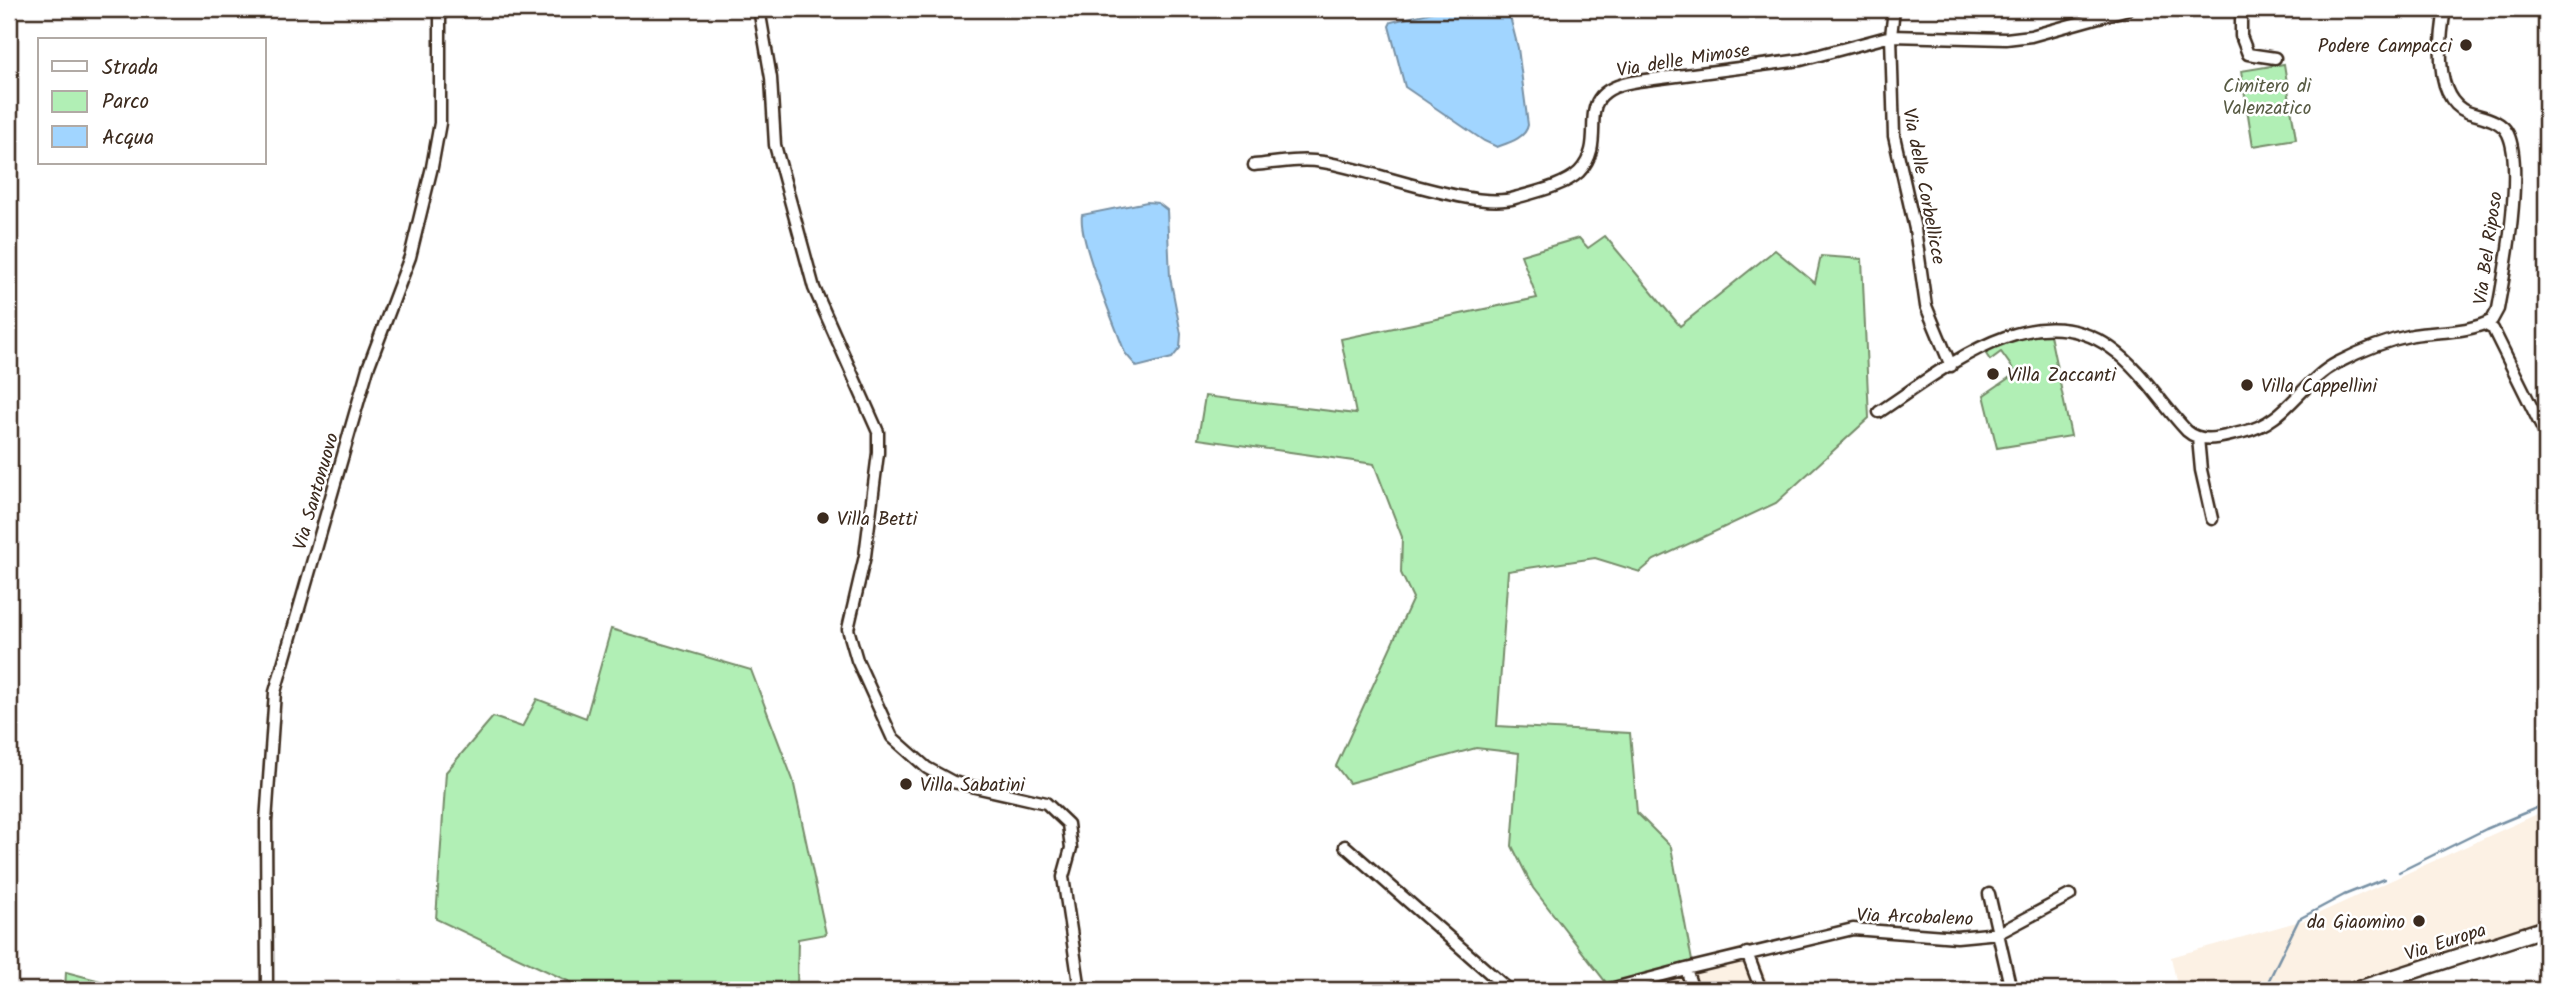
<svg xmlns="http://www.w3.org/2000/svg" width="2555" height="999" font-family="Kalam,sans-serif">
<rect width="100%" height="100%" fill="#fff"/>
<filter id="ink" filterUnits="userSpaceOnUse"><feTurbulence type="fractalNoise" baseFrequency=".0143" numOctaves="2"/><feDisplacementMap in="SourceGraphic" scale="14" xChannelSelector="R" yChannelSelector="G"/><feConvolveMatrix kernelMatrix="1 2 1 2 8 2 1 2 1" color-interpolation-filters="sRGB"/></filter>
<g filter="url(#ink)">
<path fill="#fcf1e4" d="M2546,810V921L2329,990H2178L2171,957L2304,920Z
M1752,944L1771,990H1595L1608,985Z"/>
<path fill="#b1efb5" stroke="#768c6a" stroke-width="2" d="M2284,64L2296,139L2253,146L2241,71Z
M1605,236L1680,326L1775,250L1815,283L1821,256L1862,259L1869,418L1776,503L1654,560L1640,572L1595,558L1508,571L1497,726L1630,733L1637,813L1671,847L1692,961L1608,985L1533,888L1512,846L1519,753L1476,748L1349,783L1336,766L1413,598L1401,573L1402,537L1374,464L1198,439L1205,396L1356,414L1341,339L1537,298L1521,255L1579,238L1588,248Z
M2050,335L2071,436L1997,448L1984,395L2016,373L2001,352L1990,360L1984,351L2014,336Z
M611,629L751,670L793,780L826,934L798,939L797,990H587L436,919L446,772L493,717L522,727L537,699L586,718Z
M66,972L135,990H65Z"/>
<path fill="#a1d5ff" stroke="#7891a5" stroke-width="2" d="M1445,9H1508L1518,48L1528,125C1526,138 1508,143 1497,147L1484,141L1405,87L1389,26L1391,22Z
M1147,202L1158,203L1167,210L1170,277L1181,334L1180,348L1172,358L1137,367L1125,353C1115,324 1078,240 1082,215Z"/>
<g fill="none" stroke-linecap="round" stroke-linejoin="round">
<path stroke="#7891a5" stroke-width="2.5" d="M2399,872L2486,829L2546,804
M2264,990L2299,919L2344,895L2384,879"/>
<defs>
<path id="minor" d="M759,9L771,78L775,145L814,288L878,432V453L865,556L848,629L857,660L892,737L927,768L953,782L1046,803L1068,824L1071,848L1063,877L1080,990
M2241,9V36L2248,54L2275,58
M1254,165C1277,163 1301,158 1323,162C1370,169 1475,211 1515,198C1535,192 1564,186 1579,172C1613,137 1564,92 1638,81L1801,60L1891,36L1894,9
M2484,324L2493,329L2546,436
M1951,366L1926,306L1915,229L1894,136L1891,36L2006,39L2031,36L2128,9
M1879,412C1943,370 2033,292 2111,348C2141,369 2162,405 2187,431C2203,445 2224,436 2243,432C2286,423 2301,382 2337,363C2360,351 2388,340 2413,335C2437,331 2470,333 2492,320L2498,309C2505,271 2524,168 2508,134C2501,119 2481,117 2467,112C2433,97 2440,38 2445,9
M2198,438L2201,470L2212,519
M1345,846L1509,990
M1989,894L2011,990
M1747,953L1761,990
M1610,989L1686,969
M267,990L266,822L275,692L368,368L410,257L432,167L440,123V9
M1693,990L1686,969L1853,929L1957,937L1999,933L2070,895"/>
<path id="secondary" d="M2355,990L2546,928"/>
</defs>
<use href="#minor" stroke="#3b2a1e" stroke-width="15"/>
<use href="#secondary" stroke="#3b2a1e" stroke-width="19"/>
<use href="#minor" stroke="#fff" stroke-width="10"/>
<use href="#secondary" stroke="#fff" stroke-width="14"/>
</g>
</g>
<g fill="#3b2a1e" stroke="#fff" stroke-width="2.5">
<circle cx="2466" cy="45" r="7"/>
<circle cx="1993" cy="374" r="7"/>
<circle cx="2247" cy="385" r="7"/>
<circle cx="823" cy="518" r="7"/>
<circle cx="906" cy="784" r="7"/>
<circle cx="2419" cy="921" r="7"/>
</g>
<g text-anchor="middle" stroke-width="5" stroke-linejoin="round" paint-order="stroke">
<g font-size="19" fill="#3b2a1e" stroke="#fff" text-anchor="start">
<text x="2452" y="52" text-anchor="end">Podere Campacci</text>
<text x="2007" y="381">Villa Zaccanti</text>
<text x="2261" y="392">Villa Cappellini</text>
<text x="837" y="525">Villa Betti</text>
<text x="920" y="791">Villa Sabatini</text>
<text x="2405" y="928" text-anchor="end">da Giaomino</text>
</g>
<g font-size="19" fill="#3b2a1e" stroke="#fff">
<text transform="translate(1683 59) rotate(-9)" y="7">Via delle Mimose</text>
<text transform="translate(1925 186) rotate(79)" y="7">Via delle Corbellicce</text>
<text transform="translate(2487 248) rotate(-82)" y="7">Via Bel Riposo</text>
<text transform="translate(315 491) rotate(-74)" y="7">Via Santonuovo</text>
<text transform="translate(1915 916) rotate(2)" y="7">Via Arcobaleno</text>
<text transform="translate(2445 941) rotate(-18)" y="7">Via Europa</text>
</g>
<g font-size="19" fill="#585b44" stroke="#fff">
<text x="2267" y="92">Cimitero di<tspan x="2267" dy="22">Valenzatico</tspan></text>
</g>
</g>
<rect width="2555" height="999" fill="none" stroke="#fff" stroke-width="35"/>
<rect x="18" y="18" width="2520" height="964" fill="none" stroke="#3b2a1e" stroke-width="2.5" filter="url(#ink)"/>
<rect x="38" y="38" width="228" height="126" fill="#ffffff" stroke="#b1aaa5" stroke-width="2"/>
<rect x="52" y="61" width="35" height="10" fill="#ffffff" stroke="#b1aaa5" stroke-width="2"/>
<text x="102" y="74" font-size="21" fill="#3b2a1e">Strada</text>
<rect x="52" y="91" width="35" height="21" fill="#b1efb5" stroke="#b1aaa5" stroke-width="2"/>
<text x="102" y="108" font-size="21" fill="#3b2a1e">Parco</text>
<rect x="52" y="126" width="35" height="21" fill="#a1d5ff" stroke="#b1aaa5" stroke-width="2"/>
<text x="102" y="144" font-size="21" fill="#3b2a1e">Acqua</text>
</svg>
